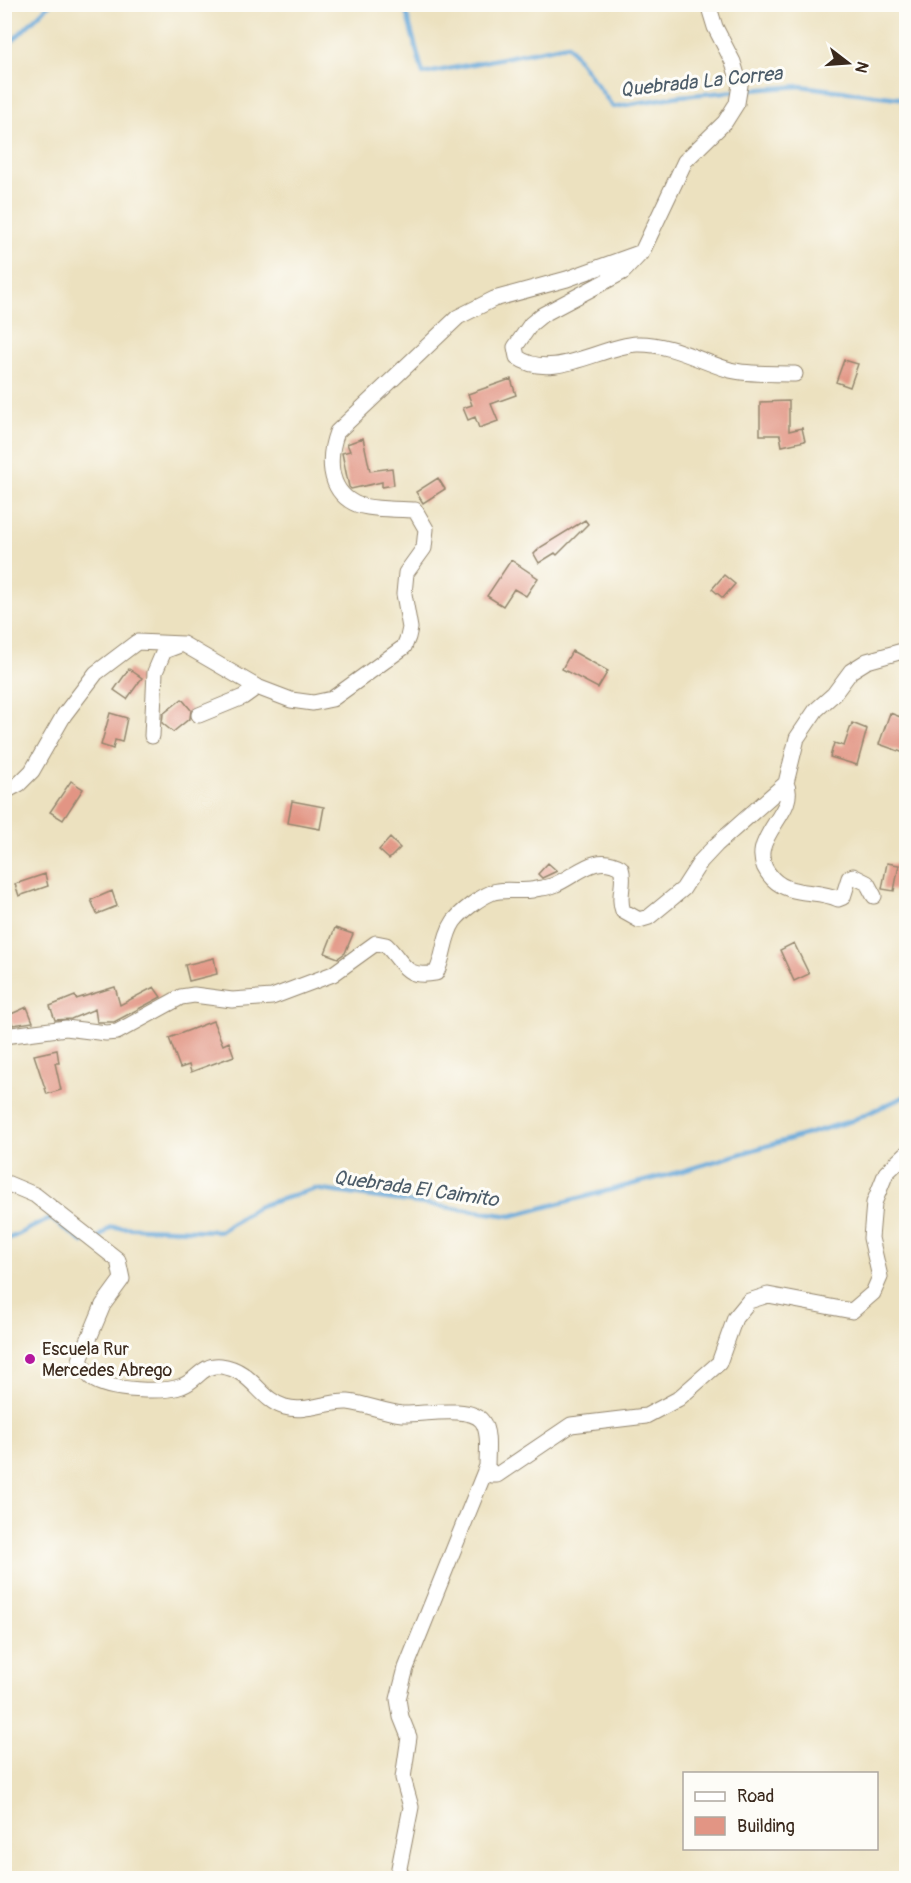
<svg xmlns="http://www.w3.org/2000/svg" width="911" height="1883" font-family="Pangolin,sans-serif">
<rect width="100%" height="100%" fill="#fdfcf7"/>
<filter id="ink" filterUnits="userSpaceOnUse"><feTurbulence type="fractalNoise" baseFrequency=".0167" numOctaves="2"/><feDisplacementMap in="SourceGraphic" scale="12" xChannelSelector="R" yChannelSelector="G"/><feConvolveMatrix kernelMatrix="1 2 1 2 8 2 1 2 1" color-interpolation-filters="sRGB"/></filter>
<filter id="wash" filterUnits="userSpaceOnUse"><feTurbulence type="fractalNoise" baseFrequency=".008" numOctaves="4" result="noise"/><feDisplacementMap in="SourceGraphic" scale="24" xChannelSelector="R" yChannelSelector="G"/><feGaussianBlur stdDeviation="1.35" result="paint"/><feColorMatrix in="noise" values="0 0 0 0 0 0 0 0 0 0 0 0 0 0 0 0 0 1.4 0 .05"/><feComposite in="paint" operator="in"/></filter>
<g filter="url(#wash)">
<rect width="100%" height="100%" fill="#ece1bf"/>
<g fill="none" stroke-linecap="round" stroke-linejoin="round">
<path stroke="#65a7d9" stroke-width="4.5" d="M404,4L423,74L568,45L613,107L679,96L800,86L906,99
M4,49L50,4
M4,1240C24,1234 33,1224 51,1219L83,1242
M96,1240L111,1227L220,1231L259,1206L315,1189L511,1216L679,1172L851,1121L906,1096"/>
</g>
<g id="blocks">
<path fill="#e29584" d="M844,360L858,364L850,387L836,382Z
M511,379L516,395L491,404L498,421L479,428L475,417L468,420L463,408L472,405L468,394Z
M789,401V431L802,428L805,441L782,446L780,435H760V402Z
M363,438L370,471L392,468L394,485L382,487V482L351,489L349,487L342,453L350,451L347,444Z
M438,478L445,489L423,503L416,492Z
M585,520L588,524L557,555L555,553L539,563L534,554L541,547Z
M511,560L538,578L526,596L514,589L503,606L487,596Z
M724,575L735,584L723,598L712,589Z
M572,651L608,671L598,688L562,669Z
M129,669L142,678L127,699L114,690Z
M182,699L191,710L190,718L173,732L162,723L163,714Z
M110,713L127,718L122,742L115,740L113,749L101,745Z
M890,713L906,719L904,753L879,744Z
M852,723L867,729L857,765L830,757L834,743L844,746Z
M71,781L83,789L63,820L50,812Z
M292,801L324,807L320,829L288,823Z
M390,838L400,848L389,859L379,850Z
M548,863L557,871L542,878L538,874Z
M887,863L899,865L894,891L882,889Z
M45,874L48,886L19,896L15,884Z
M112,891L117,906L97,914L91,900Z
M335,928L353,934L345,953L338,958L325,953Z
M794,943L809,974L794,981L780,950Z
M214,958L217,974L189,981L185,965Z
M115,987L120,1005L154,987L161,997L114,1022H97L95,1009L71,1019L55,1020L50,1006L75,996L76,999Z
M27,1007L33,1022L13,1025L9,1015Z
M213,1021L223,1045L229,1042L234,1056L191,1072L189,1065L180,1068L169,1038Z
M57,1050L59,1063H55L61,1090L47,1094L34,1055Z"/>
</g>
</g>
<g filter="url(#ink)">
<use href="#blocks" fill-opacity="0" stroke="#94866e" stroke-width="1.5"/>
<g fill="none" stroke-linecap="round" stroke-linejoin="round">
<defs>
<path id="street" d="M708,4L715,27L733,62L740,85L737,103L725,122L685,161L642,252L623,272L542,315L531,324L515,347L517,357C551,382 601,346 637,344C670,343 699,361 730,370C750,375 774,373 795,374
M199,715L243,697L257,687
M152,736L155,672L164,651L180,645
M786,783C801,814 737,842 773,879C791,897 818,889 838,899L843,897L849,878L853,876L867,883L874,896
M4,792L19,784L32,771L64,715L96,673L137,642L183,644L257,687L291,700L313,703L332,699L404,647L408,637L410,628L404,594L406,573L424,548L426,529L415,510C401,509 366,510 354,503C327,489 328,456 337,432L458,317L494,299L567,279L642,252
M4,1036L66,1028L106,1033L117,1032L181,997L194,995L232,1000L272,997L333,974L376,943L386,945C405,964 404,979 436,973C445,956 443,937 454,921C462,911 479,898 491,893C501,888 520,892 532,890C539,888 547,888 554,885C578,875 595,852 621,868C626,883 617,896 623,911L639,920L649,917L683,889L701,861L716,845L786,783L797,738L816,710L834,694L851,671L867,661L906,650
M4,1182L35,1195L118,1260L122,1279L103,1305L80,1360C83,1366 87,1375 93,1379C109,1391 165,1393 182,1386C198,1380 202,1364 221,1366C253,1370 259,1400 285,1407C305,1413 328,1401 348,1402C366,1404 384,1412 402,1414C422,1415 469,1405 482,1421C490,1432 487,1452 487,1466L406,1668L398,1699L401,1717L409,1737L403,1778L411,1807L399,1868L402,1878
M487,1466L492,1475H497L571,1425L646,1416L678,1399L719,1363L735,1318L749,1301L768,1295L852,1311L873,1293L880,1277L871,1238L874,1203L886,1173L906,1154"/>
</defs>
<use href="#street" stroke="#94866e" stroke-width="17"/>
<use href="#street" stroke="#fff" stroke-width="15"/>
</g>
</g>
<circle fill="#b5179e" stroke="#fdfcf7" stroke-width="2" cx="30" cy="1359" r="6"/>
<g text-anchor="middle" stroke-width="6" stroke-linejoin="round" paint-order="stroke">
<g font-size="18" fill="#3b2a1e" stroke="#fdfcf7" text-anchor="start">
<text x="42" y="1355">Escuela Rur<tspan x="42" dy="21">Mercedes Abrego</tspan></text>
</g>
<g font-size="20" font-style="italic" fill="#4c5c69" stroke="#fdfcf7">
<text transform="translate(701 81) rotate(-6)" y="7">Quebrada La Correa</text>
<text transform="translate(416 1188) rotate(8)" y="7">Quebrada El Caimito</text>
</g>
</g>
<rect width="911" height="1883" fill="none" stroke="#fdfcf7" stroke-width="24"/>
<rect x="683" y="1772" width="195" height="78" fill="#fdfcf7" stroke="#afa8a0" stroke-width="1.5"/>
<rect x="695" y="1792" width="30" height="9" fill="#ffffff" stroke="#afa8a0" stroke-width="1.5"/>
<text x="737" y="1802" font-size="18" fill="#3b2a1e">Road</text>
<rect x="695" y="1817" width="30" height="18" fill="#e29584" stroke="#afa8a0" stroke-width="1.5"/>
<text x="737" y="1832" font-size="18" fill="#3b2a1e">Building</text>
<g transform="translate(848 63) rotate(107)" stroke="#fdfcf7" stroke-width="4.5" paint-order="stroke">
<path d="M0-4.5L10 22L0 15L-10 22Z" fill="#3b2a1e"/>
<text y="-9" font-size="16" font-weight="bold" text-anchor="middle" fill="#3b2a1e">N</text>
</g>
</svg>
